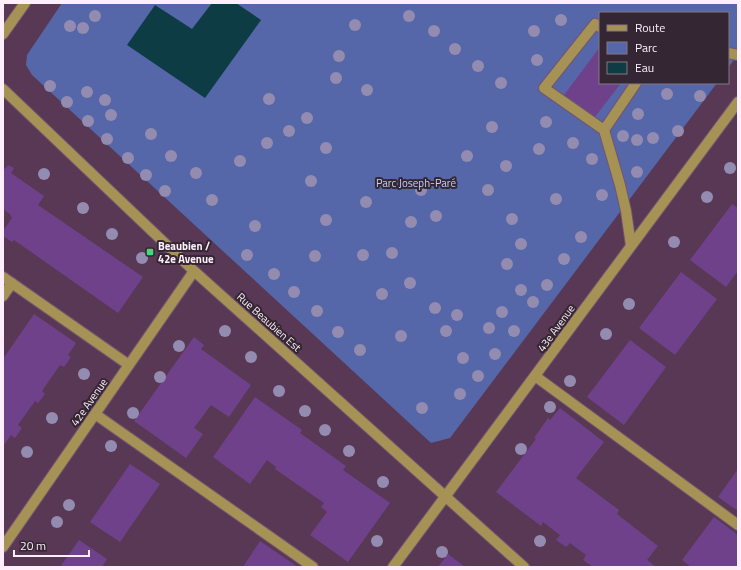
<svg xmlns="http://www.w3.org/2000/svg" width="741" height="570" font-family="'Titillium Web',sans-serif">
<rect width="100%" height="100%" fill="#583854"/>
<path fill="#5566a9" d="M62,3H738V54L728,68V13H600V83H717L450,438L431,443L32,75L26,65L27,55Z"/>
<path fill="#0d3c44" d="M212,3H236L261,20L205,98L127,45L155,5L192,29Z"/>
<path fill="#70418b" d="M600,47V83H621L595,117L564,95Z
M8,165L14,168L11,173L44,196L38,205L143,277L118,313L14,240L12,242L3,236V231L12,218L10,214L3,209V167L5,169Z
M732,204L738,208V271L726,287L690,260Z
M681,272L717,299L675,355L639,328Z
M34,314L76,343L68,355L71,357L64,367L60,365L42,391L45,394L38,403L35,401L18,425L22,428L15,438L11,435L3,446V359Z
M194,337L204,345L201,349L251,385L229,417L211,405L194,428L203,434L186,458L134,421Z
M630,340L666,367L624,425L587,397Z
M255,397L302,430L300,433L346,466L343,470L390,503L348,562L310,535L327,512L321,507L324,503L275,469L276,467L267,460L250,484L213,457Z
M560,408L604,442L576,478L619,510L617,514L658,546L647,560L656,567H593L583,560L586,555L570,543L566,547L556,540L560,535L543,522L541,526L496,492L536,439L534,438L548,418L550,420Z
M130,464L160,484L120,542L90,522Z
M738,469V511L718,497Z
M714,517L738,535V567H691L682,560Z
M79,540L107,559L102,567H60Z
M260,541L298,567H243Z
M448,554L465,567H438Z"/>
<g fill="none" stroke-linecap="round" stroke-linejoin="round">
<defs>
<path id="minor" d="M600,27L595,24L544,88L604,130L636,83
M3,34L25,3
M728,53L738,55
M3,89L194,271L446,497L524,567
M604,130L620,185L626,211L631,246
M3,277L129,365
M3,296L12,283
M535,376L738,525
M95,414L313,567
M3,547L194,271
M393,567L738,102"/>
</defs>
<use href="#minor" stroke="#73556f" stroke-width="12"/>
<use href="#minor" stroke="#a69255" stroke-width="10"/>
</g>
<g fill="#938cb0">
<circle cx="95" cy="16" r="6"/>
<circle cx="409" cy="16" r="6"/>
<circle cx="561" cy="20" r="6"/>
<circle cx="355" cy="25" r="6"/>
<circle cx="70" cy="26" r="6"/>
<circle cx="83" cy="28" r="6"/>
<circle cx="434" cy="31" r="6"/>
<circle cx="534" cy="31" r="6"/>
<circle cx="455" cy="49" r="6"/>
<circle cx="339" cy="56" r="6"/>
<circle cx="537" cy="60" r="6"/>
<circle cx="478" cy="66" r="6"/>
<circle cx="336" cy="78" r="6"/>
<circle cx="501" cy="83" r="6"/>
<circle cx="50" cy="86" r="6"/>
<circle cx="367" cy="90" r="6"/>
<circle cx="87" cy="92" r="6"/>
<circle cx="667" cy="94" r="6"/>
<circle cx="700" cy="96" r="6"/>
<circle cx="269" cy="99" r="6"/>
<circle cx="105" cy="100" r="6"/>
<circle cx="67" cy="102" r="6"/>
<circle cx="638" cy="114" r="6"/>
<circle cx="111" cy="115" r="6"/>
<circle cx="307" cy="118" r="6"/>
<circle cx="88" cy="121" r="6"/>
<circle cx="546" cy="122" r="6"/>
<circle cx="492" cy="127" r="6"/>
<circle cx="289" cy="131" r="6"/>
<circle cx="678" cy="131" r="6"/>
<circle cx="151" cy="134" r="6"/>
<circle cx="623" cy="136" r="6"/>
<circle cx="653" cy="138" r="6"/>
<circle cx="107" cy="139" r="6"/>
<circle cx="637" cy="140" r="6"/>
<circle cx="267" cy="143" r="6"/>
<circle cx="573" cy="143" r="6"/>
<circle cx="326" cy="148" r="6"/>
<circle cx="539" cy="149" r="6"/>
<circle cx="171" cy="156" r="6"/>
<circle cx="467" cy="156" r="6"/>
<circle cx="128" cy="158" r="6"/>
<circle cx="592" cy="159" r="6"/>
<circle cx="240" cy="161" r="6"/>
<circle cx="506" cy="166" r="6"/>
<circle cx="730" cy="168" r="6"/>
<circle cx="637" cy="172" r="6"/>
<circle cx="196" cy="173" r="6"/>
<circle cx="44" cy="174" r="6"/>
<circle cx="146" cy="175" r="6"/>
<circle cx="311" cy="181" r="6"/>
<circle cx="421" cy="190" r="6"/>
<circle cx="488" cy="190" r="6"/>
<circle cx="165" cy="191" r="6"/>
<circle cx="602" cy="195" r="6"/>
<circle cx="707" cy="197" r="6"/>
<circle cx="556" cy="199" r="6"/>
<circle cx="212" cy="200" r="6"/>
<circle cx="366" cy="202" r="6"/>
<circle cx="83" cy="208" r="6"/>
<circle cx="436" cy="216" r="6"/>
<circle cx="512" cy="219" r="6"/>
<circle cx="326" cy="220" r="6"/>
<circle cx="411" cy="222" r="6"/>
<circle cx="255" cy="226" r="6"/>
<circle cx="112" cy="234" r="6"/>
<circle cx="581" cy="237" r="6"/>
<circle cx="674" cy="242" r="6"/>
<circle cx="521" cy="244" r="6"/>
<circle cx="392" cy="253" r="6"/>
<circle cx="247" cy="255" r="6"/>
<circle cx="363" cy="255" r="6"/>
<circle cx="315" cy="256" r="6"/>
<circle cx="142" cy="258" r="6"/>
<circle cx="564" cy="259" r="6"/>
<circle cx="507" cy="264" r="6"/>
<circle cx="274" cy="274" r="6"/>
<circle cx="410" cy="283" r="6"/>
<circle cx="547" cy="285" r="6"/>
<circle cx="521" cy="290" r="6"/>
<circle cx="294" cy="292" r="6"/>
<circle cx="382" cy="294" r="6"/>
<circle cx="533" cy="302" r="6"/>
<circle cx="629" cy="304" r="6"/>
<circle cx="435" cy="308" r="6"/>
<circle cx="317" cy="311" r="6"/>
<circle cx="502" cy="312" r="6"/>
<circle cx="457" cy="315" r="6"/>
<circle cx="489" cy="328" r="6"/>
<circle cx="225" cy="331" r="6"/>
<circle cx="446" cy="331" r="6"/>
<circle cx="514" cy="331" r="6"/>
<circle cx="338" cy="332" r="6"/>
<circle cx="606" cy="334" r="6"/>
<circle cx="401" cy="336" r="6"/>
<circle cx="179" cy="346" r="6"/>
<circle cx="360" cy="350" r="6"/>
<circle cx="495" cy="354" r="6"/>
<circle cx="251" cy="357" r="6"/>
<circle cx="463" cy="358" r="6"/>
<circle cx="84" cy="374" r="6"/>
<circle cx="478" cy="376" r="6"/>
<circle cx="160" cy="377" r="6"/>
<circle cx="570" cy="381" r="6"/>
<circle cx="279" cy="391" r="6"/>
<circle cx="460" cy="394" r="6"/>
<circle cx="550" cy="407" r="6"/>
<circle cx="422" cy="408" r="6"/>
<circle cx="305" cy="411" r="6"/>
<circle cx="133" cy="413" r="6"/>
<circle cx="52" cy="418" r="6"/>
<circle cx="325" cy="430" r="6"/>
<circle cx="111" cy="446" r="6"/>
<circle cx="521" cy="449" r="6"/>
<circle cx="349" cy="451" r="6"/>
<circle cx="27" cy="452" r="6"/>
<circle cx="383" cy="482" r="6"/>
<circle cx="69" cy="505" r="6"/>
<circle cx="57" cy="522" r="6"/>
<circle cx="377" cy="541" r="6"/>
<circle cx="540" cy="541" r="6"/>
<circle cx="442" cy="552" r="6"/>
</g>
<rect fill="#45d77a" stroke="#342632" stroke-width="1.5" x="146" y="248" width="8" height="8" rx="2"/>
<g text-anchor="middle" stroke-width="4" stroke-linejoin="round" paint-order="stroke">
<g font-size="11" fill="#c3d1fc" stroke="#342632">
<text x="416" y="187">Parc Joseph-Paré</text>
</g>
<g font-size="11" font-weight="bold" fill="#ffeffc" stroke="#342632" text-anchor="start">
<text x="158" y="250">Beaubien /<tspan x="158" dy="13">42e Avenue</tspan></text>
</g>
<g font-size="11" fill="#ffeffc" stroke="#342632">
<text transform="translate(269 322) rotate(42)" y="4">Rue Beaubien Est</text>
<text transform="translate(556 328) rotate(-54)" y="4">43e Avenue</text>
<text transform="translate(89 402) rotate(-55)" y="4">42e Avenue</text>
</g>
</g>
<rect width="741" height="570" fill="none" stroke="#ffeffc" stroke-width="8"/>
<rect x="599" y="12" width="130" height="72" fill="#342632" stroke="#857683"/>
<rect x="607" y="25" width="20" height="6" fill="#a69255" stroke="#857683"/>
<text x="635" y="32" font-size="12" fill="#ffeffc">Route</text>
<rect x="607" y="42" width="20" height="12" fill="#5566a9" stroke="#857683"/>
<text x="635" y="52" font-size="12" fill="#ffeffc">Parc</text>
<rect x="607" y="62" width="20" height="12" fill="#0d3c44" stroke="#857683"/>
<text x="635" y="72" font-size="12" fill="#ffeffc">Eau</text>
<path d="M14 550v6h75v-6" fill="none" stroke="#ffeffc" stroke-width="2"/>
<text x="20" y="550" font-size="12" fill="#ffeffc" stroke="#342632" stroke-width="3" paint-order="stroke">20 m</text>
</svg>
